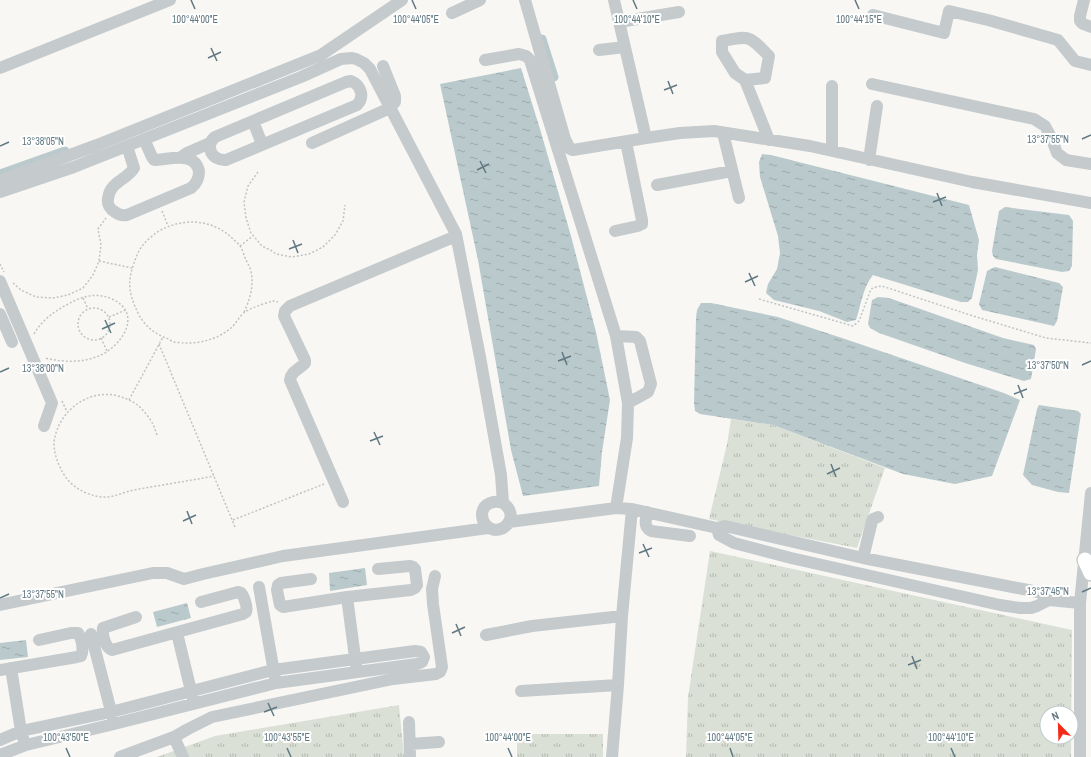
<svg xmlns="http://www.w3.org/2000/svg" width="1091" height="757" font-family="'Archivo Narrow',sans-serif">
<defs>
<pattern id="grass-tufts" width="24" height="20" patternUnits="userSpaceOnUse"><rect width="24" height="20" fill="#dae0d5"/><path d="M3 7l-1-3M5 7V3M7 7l1-3M15 17l-1-3M17 17v-4M19 17l1-3" fill="none" stroke="#b4bab2"/></pattern>
<pattern id="water-ripples" width="26" height="14" patternUnits="userSpaceOnUse"><rect width="26" height="14" fill="#bacacc"/><path d="M2 4q2-2 4 0t4 0M15 11q2-2 4 0t4 0" fill="none" stroke="#9ba9ab"/></pattern>
</defs>
<rect width="100%" height="100%" fill="#f8f7f4"/>
<path fill="url(#grass-tufts)" fill-rule="evenodd" d="M731,419L773,425L885,468L857,548L709,519L727,444Z
M710,551L1072,630L1071,757H686L688,697ZM1047,713H1071V737H1047Z
M399,705L404,757H157L215,736Z
M517,734H603V757H517Z"/>
<path fill="url(#water-ripples)" d="M521,68L540,129L571,236L596,332L610,400L602,452L599,486L523,496L511,450L478,260L440,84Z
M762,154L771,155L969,205L979,240L977,255L978,270L972,298L968,302H961L873,275C863,287 861,305 856,320L847,322L819,311L774,300L766,293L768,284L777,269L780,253L778,236L760,177L759,162Z
M1005,207L1069,215L1073,221L1072,266L1069,271L1062,272L996,259L993,256L992,251L999,211Z
M995,267L1059,283L1063,287L1057,321L1054,326L982,310L979,304L987,271Z
M878,297L889,298L1003,338L1034,345L1036,349L1031,379L1024,381L965,363L879,333L870,328L868,324L872,300Z
M701,303H711L778,317L845,339L1004,393L1020,400L992,476L955,484L903,474L773,425L700,414L695,411L694,403L696,318L697,310Z
M1039,405L1078,411L1081,414L1069,493L1058,492L1032,485L1023,475L1037,409Z
M365,568L367,585L330,591L329,573Z
M187,603L191,618L157,627L153,612Z
M26,640L28,657L0,660V643Z"/>
<g fill="none" stroke-linecap="round" stroke-linejoin="round">
<path stroke="#bacacc" stroke-width="9" d="M542,39L554,77
M0,174L65,151"/>
<defs>
<path id="major" d="M1085,560L1091,573"/>
</defs>
<use href="#major" stroke="#b5bcbf" stroke-width="17"/>
<path stroke="#c0c3c5" stroke-width="1.5" stroke-dasharray="2 2" stroke-linecap="butt" d="M258,172L248,186L244,202L246,218L251,233L262,246L272,251L276,254L292,257L309,254L323,247L335,235L343,221L345,205
M162,211L168,226
M240,246L253,236
M99,261L132,268
M0,264L4,272
M13,283L21,290L36,297L53,298L68,295L83,288L93,275L99,261L101,245L98,229L106,218
M83,298L88,309
M759,299L853,326L859,321L871,289L876,287L882,286L970,315L1046,338L1091,343
M78 324a16 16 0 1 1 32 0a16 16 0 1 1-32 0Z
M244,312C250,300 254,285 251,271C250,267 248,264 246,260C244,256 243,250 240,246C239,244 236,242 234,240C214,219 184,217 159,231C150,237 141,245 137,255C127,280 127,291 139,315C145,326 155,334 166,338C169,339 171,341 174,342C177,343 181,342 183,343C200,344 218,339 231,328C236,324 240,315 245,312C250,308 266,303 273,301L278,302
M109,317L126,310
M34,334C43,318 58,309 74,301C86,295 99,293 112,299C145,314 120,349 96,357C79,363 62,362 45,358
M101,338L107,351
M159,344L235,527
M129,400L163,337
M62,401L67,412
M157,435C155,430 154,425 151,421C149,417 145,413 142,409C135,402 128,399 118,396C88,388 57,412 54,443C54,453 57,461 61,469C68,485 84,495 102,497C113,498 123,492 134,490C161,485 188,481 214,476
M233,520L324,484"/>
<path stroke="#c5cacd" stroke-width="12" d="M525,0L565,139L570,149L573,150L646,138L680,133L714,131L810,146L972,182L1091,203
M614,0L646,138
M1084,0L1080,16V21L1083,24L1091,27
M452,13L480,0
M873,15L944,33L949,11L988,20L1058,40L1075,61L1091,65
M619,22L679,12
M599,50L625,47
M485,60L519,54L526,56L530,60L616,336L628,403L627,438L616,508L632,509L717,528L725,526L863,558L1038,592L1045,595L1049,600
M0,68L170,0
M745,80L765,78L769,56C749,36 751,35 722,41V52L735,73L745,80L769,140
M351,81C361,85 365,97 357,105L226,160C212,161 204,146 215,137L346,82Z
M872,84L1034,119L1045,126L1051,137L1057,153L1066,160L1091,164
M253,121L262,144
M723,133L739,198
M312,143L390,108L395,102V96L383,66
M127,146L134,168C127,180 109,182 108,199C107,204 110,209 115,212C119,215 122,216 127,215L191,188C196,184 199,178 199,172C196,150 167,160 154,160L152,157L144,139
M832,151V86
M181,157L187,153L210,143
M869,160L877,106
M0,181L97,145L321,55L402,0
M657,185L732,171
M0,192L74,167L301,77L341,59L352,58L356,59L364,63L370,69L456,234L480,357L501,475L503,503C523,517 499,540 486,525C483,522 482,518 482,514C483,503 494,500 503,503
M615,231L638,226L642,224V220L626,142
M0,281L52,403L44,426
M0,314L12,342
M616,336L636,337L640,341L651,384L648,392L628,403
M343,502L290,380C291,371 299,370 305,363V360L284,316L285,311L290,306L456,236
M647,512C646,520 643,526 651,531L690,536
M509,522L616,508
M717,528L719,535L734,543L791,558L1000,605L1020,608H1031L1037,606L1049,600L1080,603
M863,558L872,521L873,519L878,517
M311,579L281,583L278,585L277,590L280,605L283,607L347,597L411,590L415,588L417,585L415,569L413,567L410,566L378,569
M259,587L275,678
M347,597L356,665
M0,605L153,573H167L184,579L203,574L283,556L488,528
M136,617L103,628C102,635 105,647 112,650L243,614C244,613 245,613 246,612C248,608 244,596 241,593L238,592L201,602
M177,633L193,699
M91,634L113,719
M486,635L532,626L622,616
M11,668L21,731L23,738
M0,670L77,657L81,656C84,650 82,638 78,633H71L39,640
M521,691L618,685
M409,722L410,757
M174,737L183,757
M0,740L21,731L111,712L273,670L355,659L415,651L421,652L424,657L422,662L417,664L276,683L114,724L26,745L0,755
M410,744L439,742
M120,757L174,737L188,729L212,717L393,679L436,674L440,672L442,667L433,604L432,589L435,576
M612,757L618,685L622,616L632,509
M1080,757V603L1091,493"/>
<use href="#major" stroke="#fff" stroke-width="15"/>
</g>
<path fill="none" stroke="#607882" stroke-width="1.5" d="M191,0L195,9M412,0L416,9M633,0L637,9M855,0L859,9M211,48L217,61M208,58L221,52M668,81L673,94M664,90L677,85M1082,139L1091,135M0,146L9,142M480,161L486,173M477,170L489,164M937,193L942,206M933,202L946,197M293,240L298,253M289,249L302,244M749,273L755,286M745,282L758,276M105,320L111,333M102,329L115,323M562,352L567,365M558,361L571,356M1082,365L1091,361M0,372L9,368M1018,385L1023,398M1014,394L1027,389M374,432L380,445M370,441L383,436M831,464L836,477M827,474L840,468M187,511L192,524M183,521L196,515M643,544L649,557M639,553L652,548M1082,592L1091,588M0,598L9,594M456,624L461,636M452,633L465,627M912,656L917,669M908,665L921,660M268,703L274,716M264,712L277,707M66,748L70,757M287,748L291,757M508,748L512,757M730,748L733,757M951,748L955,757"/>
<g font-size="10" text-anchor="middle" fill="#607882" stroke="#fff" stroke-width="4" stroke-linejoin="round" paint-order="stroke">
<text x="195" y="23">100°44'00"E</text>
<text x="416" y="23">100°44'05"E</text>
<text x="637" y="23">100°44'10"E</text>
<text x="859" y="23">100°44'15"E</text>
<text x="1048" y="143">13°37'55"N</text>
<text x="43" y="145">13°38'05"N</text>
<text x="1048" y="369">13°37'50"N</text>
<text x="43" y="372">13°38'00"N</text>
<text x="1048" y="595">13°37'45"N</text>
<text x="43" y="598">13°37'55"N</text>
<text x="66" y="741">100°43'50"E</text>
<text x="287" y="741">100°43'55"E</text>
<text x="508" y="741">100°44'00"E</text>
<text x="730" y="741">100°44'05"E</text>
<text x="951" y="741">100°44'10"E</text>
</g>
<g transform="translate(1059 725) rotate(337)"><circle r="19" fill="#ffffff" stroke="#bfc9cd"/>
<path d="M0-3L7 15L0 10L-7 15Z" fill="#f32b19"/>
<text y="-6" font-size="11" font-weight="bold" text-anchor="middle" fill="#607882">N</text>
</g>
</svg>
